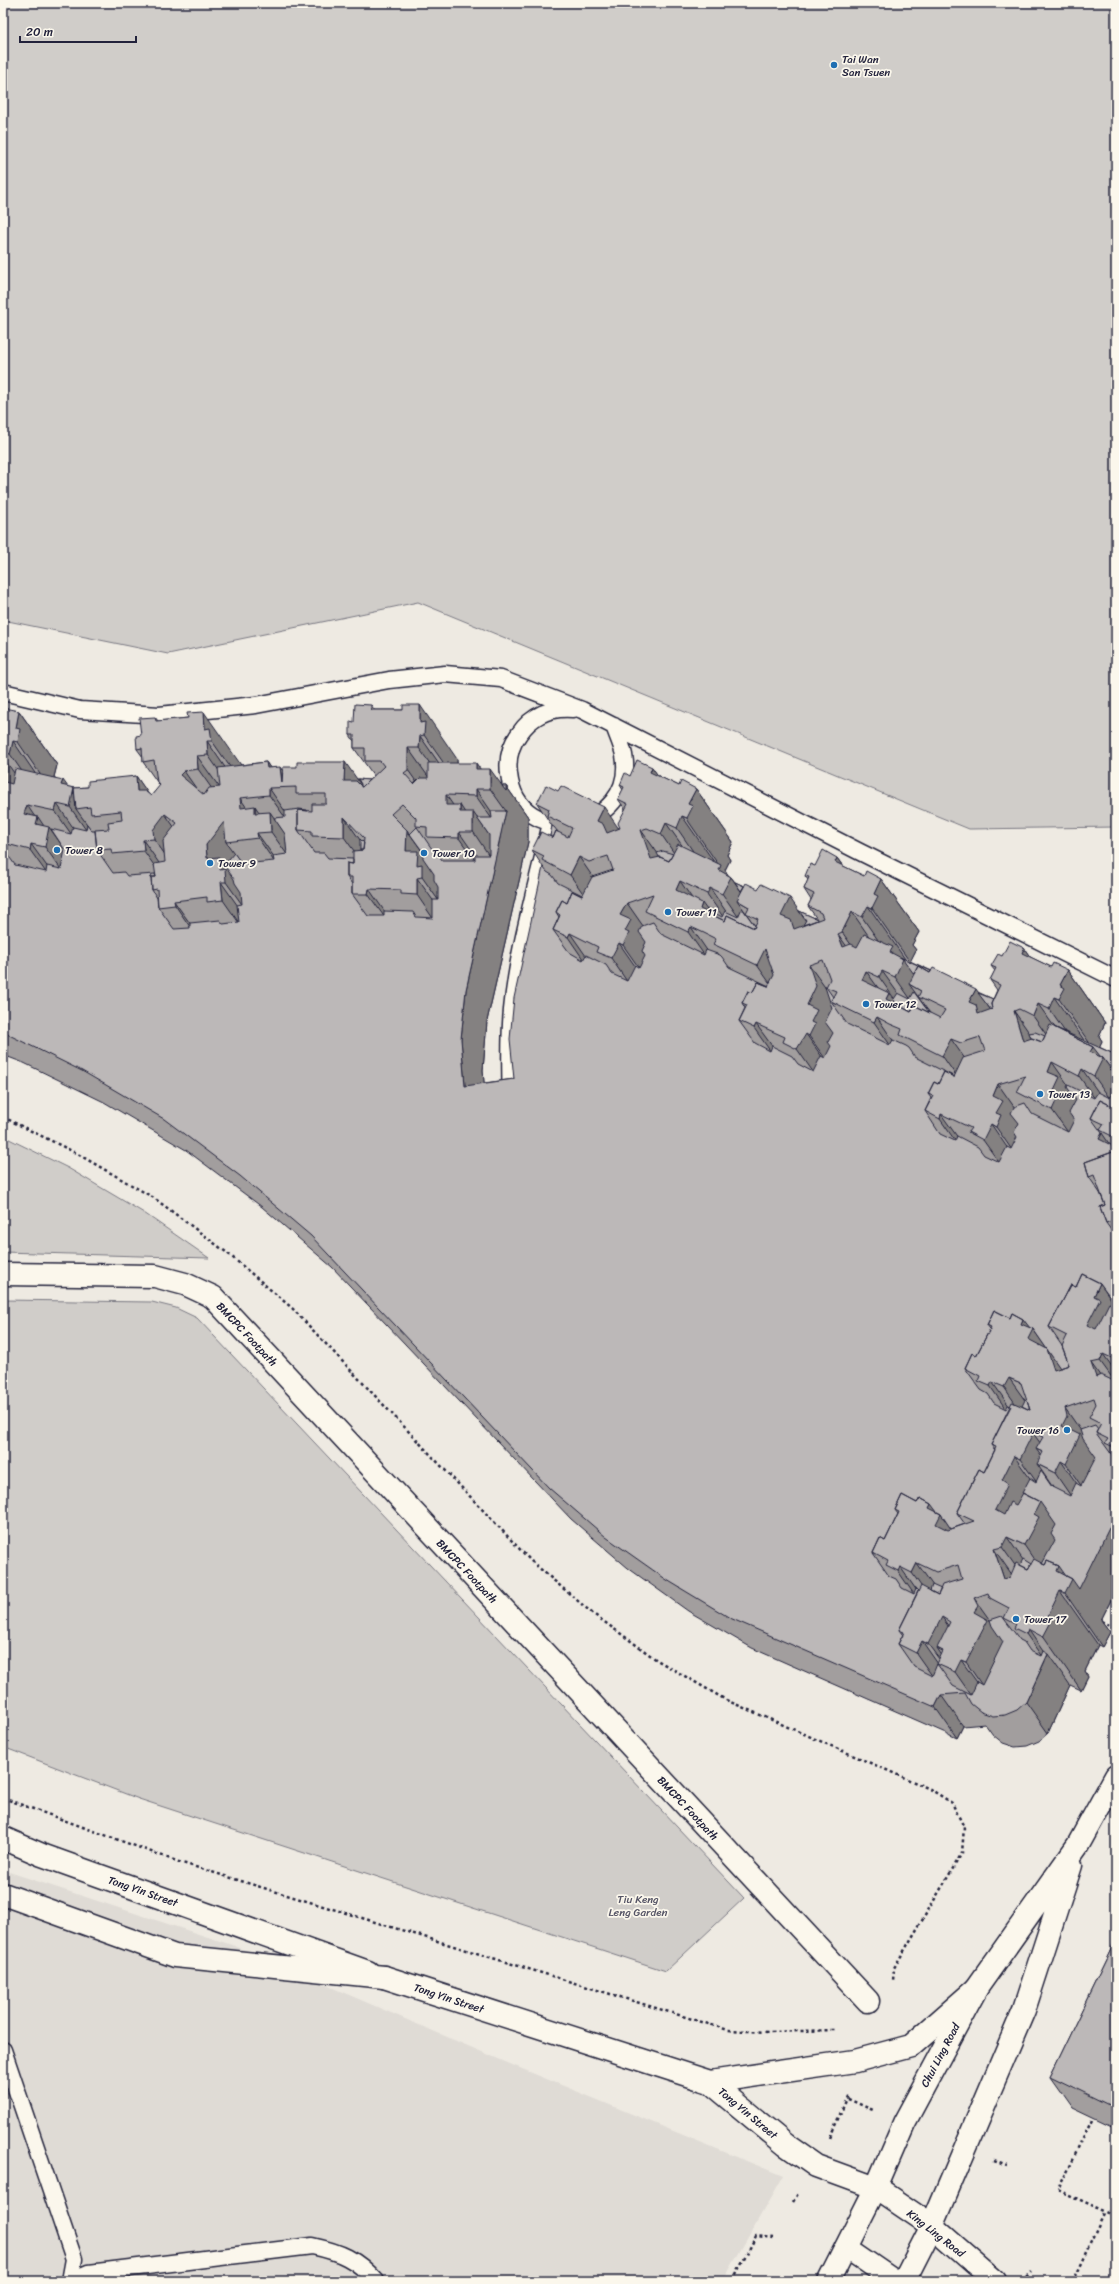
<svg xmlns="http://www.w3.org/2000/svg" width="1119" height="2284" font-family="Sriracha,sans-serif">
<rect width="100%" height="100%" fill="#eeeae2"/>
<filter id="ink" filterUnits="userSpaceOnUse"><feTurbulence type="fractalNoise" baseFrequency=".025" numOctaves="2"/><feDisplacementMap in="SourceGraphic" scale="8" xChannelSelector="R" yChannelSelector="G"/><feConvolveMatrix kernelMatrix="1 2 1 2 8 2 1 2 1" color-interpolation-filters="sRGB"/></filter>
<g filter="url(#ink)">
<path fill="#dfdbd5" d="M3,1870L235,1946L510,2064L783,2176L723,2281H3Z"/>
<path fill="#d0cdc9" stroke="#797882" d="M3,3H1116V827L969,829L418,602L168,654L3,620Z
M3,1136L68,1168L144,1213L209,1258L3,1252Z
M3,1300L152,1302L176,1308L197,1318L744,1898L666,1971L139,1799L3,1747Z"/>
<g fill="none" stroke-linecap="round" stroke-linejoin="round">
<defs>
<path id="service" d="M3,692L80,710L159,715L256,705L389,680L445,674L501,679L582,710L860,852L1116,979
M573,709C551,707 532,715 519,734C510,746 507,759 509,774C517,852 638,832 624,755C622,745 617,735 614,726
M511,1101C510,1071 509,1041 512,1010C518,947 537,885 551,823
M3,2050L74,2259L70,2281
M70,2281L89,2273L312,2246C340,2252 357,2259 376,2281"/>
<path id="pedestrian" d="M3,1274L155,1276L185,1284L213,1297L868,2001"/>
<path id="minor" d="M3,1838L42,1855L368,1972
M876,2188L904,2123L976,1989L1078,1845L1116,1776
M932,2226L1024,2010L1071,1865"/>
<path id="tertiary" d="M384,1977L710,2082L786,2145L816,2166L876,2188L932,2226L995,2281
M710,2082L855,2061L911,2046L976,1989
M846,2248L894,2281"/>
<path id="secondary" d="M829,2281L876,2188
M904,2281L932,2226"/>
<path id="primary" d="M3,1894L175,1956L384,1977"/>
</defs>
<use href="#service" stroke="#22223b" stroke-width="19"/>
<use href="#pedestrian" stroke="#22223b" stroke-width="25"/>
<use href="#minor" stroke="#22223b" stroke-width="25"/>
<use href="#tertiary" stroke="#22223b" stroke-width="25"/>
<use href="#secondary" stroke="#22223b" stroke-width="25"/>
<use href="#primary" stroke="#22223b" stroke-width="25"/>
<path stroke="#22223b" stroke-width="2.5" stroke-dasharray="3 3" stroke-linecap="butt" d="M3,1117L76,1153L154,1198L226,1252L292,1308L531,1561L592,1613L657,1660L726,1700L930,1789L952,1803L964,1827L962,1853L894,1968L893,1981
M1101,1621L1116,1628
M3,1798L179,1862L728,2030L768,2032L834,2030
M848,2099L875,2111
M1092,2120L1058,2190L1116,2216
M830,2137L849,2094
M994,2160L1007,2165
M793,2202L799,2192
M1026,2276L1031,2271
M733,2281L756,2236L774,2238
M1073,2281L1106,2211"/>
<use href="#service" stroke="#fbf7ec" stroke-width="16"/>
<use href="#pedestrian" stroke="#fbf7ec" stroke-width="22"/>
<use href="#minor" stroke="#fbf7ec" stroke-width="22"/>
<use href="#tertiary" stroke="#fbf7ec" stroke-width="22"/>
<use href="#secondary" stroke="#fbf7ec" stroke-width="22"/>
<use href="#primary" stroke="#fbf7ec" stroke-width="22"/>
</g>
<path fill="#a29e9e" stroke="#22223b" d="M3,710L19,711L57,765L54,777L68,787L74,788L88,787L136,776L148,794L151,796L160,786L143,762V757L137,749L141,735L155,717L158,721L188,718L241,765L266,762L270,768L283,770L358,779L369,780L374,776L354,748V741L350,735L354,722L375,710H403L457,759V763L480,769L502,786H506L528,817V842L487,1021L483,1070L484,1083L514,1079L543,867L532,850L550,836L552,826L537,803L619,828H620L625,809L618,799L623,790L620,785L630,776L652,767L658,776L679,786L696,789L733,842L727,855L730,860L725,870L728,875L731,877L735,882L817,919L808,906L811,900L804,889L808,880L805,876L815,866L837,858L843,866L864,876L881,879L919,932L912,945L916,950L910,961L993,999L997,990L990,980L995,971L991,966L1002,956L1024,948L1030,957L1051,967L1068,970L1105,1023L1099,1036L1102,1041L1099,1047L1116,1055V1590L1101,1620L1110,1632L1102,1647L1098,1645L1085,1671L1088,1676L1081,1690L1070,1685L1048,1733L1039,1741L1027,1746L1015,1747L1003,1743L993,1735L985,1724L963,1726L957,1738L752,1648L688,1611L628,1568L571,1519L332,1267L262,1207L186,1150L104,1102L24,1063L3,1055Z
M1116,1939V2128L1072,2107L1050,2076Z"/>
<path fill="#848181" stroke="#22223b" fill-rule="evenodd" d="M371,705L408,757V748L444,799L446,795L469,828L432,804L408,770L371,710Z
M420,705L457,759V769L462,789L424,735L420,723Z
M19,711L57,765L54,777L55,796L18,742L16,728Z
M204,712L241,765L249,794L212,741L205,729Z
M420,736L457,789L452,795L419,748Z
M13,741L50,795L37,793L10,754Z
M207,741L244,795L240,798L262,830L236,809L234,792L208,755Z
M197,756L235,809L227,810L198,769Z
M3,757L30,796L27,805L37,820L38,817L48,832L49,827L87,881L83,900L45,847L40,837L3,785Z
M266,762L284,788L267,768Z
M345,762L378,809L344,781Z
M476,763L490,783V769L506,791V786L528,817V842L487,1021L483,1070L487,1117L465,1086L461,1039L466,990L490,882L459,838V832L491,878L494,863L460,812V805L473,825V812L498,848L501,832L476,796V789L502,827L506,811L476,769Z
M280,767L295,787L282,783Z
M652,767L687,817L688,804L696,789L733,842L727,855L730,860L725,870L730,878L731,877L757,914L749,907L737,900L764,939L757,944L677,828L650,772ZM682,816L687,818L689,822L720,867L719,869Z
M184,771L212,811L180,775Z
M136,776L164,816L165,814L190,849L180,876L154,839L137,791Z
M63,780L73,794L74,788L76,809L105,849L100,850L70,807L61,785Z
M269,788L298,830L307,848L269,795Z
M57,804L94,858L93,865L55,811Z
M255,806L271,830L270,812L307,865L309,885L271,832L255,813Z
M604,807L634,851L615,845L597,821Z
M225,810L226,842L256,884L264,935L226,882L207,858L206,845Z
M344,817L379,867L370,873L344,837Z
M666,823L699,869L710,888L744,938L765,949L806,1034L843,1087L835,1103L797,1049L786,1006L707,894L689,875L661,834Z
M407,830L445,883L460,931L422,877L406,851Z
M641,830L676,879L636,851Z
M257,833L295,886V892L258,838Z
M143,840L175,886L174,901L212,954V959L175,905L170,888L144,851Z
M31,844L69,897L68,903L30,850Z
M579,857L608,899L620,915L627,903L664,956L661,999L623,945L619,943L656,996L648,1012L611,958L599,916L570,875Z
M837,858L872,908L874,894L881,879L919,932L912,945L916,950L910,962L872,908L868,906L905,959V961L945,1010L921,991L909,984L936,1022L931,1028L895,977L894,963L862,917L835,862Z
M417,878L455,931L454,949L417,895Z
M680,881L707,920L676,890Z
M221,882L259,936L260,953L223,900Z
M369,889L406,942V947L368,894Z
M790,898L823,946L810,951L774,911Z
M702,903L727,938L700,909Z
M852,912L884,958L882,971L920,1024L915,1028L879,977L867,967L842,932Z
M691,927L728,981L726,986L688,932Z
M570,933L607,986L605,991L568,937Z
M838,934L862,968L843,947Z
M1024,948L1059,999L1060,985L1068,970L1105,1023L1099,1036L1102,1041L1097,1052L1103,1058L1116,1076V1139L1109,1119L1079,1076L1062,1057L1033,1016L1038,1004L1071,1050L1082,1069L1112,1112L1115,1106L1094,1076L1081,1055L1049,1009L1022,953ZM1054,997L1059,999L1093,1048L1091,1050Z
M809,965L837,1004L831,1001L847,1089L809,1036L811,1022L807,1005Z
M866,971L894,1010L862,980Z
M976,989L1006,1032L986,1025L969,1002Z
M889,993L913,1027L886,999Z
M1014,1011L1049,1061L1028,1058Z
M877,1017L914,1071L912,1076L874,1022Z
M756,1024L783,1061L792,1082L754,1028Z
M927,1034L951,1039L980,1080L993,1096L998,1084L1036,1138L1033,1180L996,1127L991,1124L1028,1178L1021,1193L983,1140L971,1097Z
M1052,1062L1090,1116V1163L1052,1110V1094L1048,1072Z
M941,1114L979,1167L977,1172L940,1119Z
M1102,1133L1116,1154L1099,1139Z
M1100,1283L1116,1306L1103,1348L1091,1363L1116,1398L1112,1399L1070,1341L1094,1296Z
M1023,1319L1033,1329L1076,1390L1047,1371L1025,1340L1021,1324Z
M1007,1350L1021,1383L1009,1378L1044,1427L1062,1426L1065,1408L1102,1461L1103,1517L1066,1464L1045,1432L1030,1425L1004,1387Z
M1103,1354L1116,1372V1383L1100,1361Z
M988,1376L1026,1430L1033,1433L1056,1465L1061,1461L1098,1514L1092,1527L1055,1473L1043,1452L1036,1449L1053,1472L1037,1464L1063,1502L1058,1512L1020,1459L1014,1456L1052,1509L1078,1556L1072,1579L1116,1514V1590L1101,1620L1110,1632L1102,1647L1065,1593L1050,1583L1024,1545L1007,1537L1044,1590L1060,1591L1098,1645L1085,1671L1088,1676L1081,1690L1004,1579L994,1549L1027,1596L1031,1588L1002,1547L978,1526L1002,1480L1023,1434L990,1386Z
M931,1504L941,1514L967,1551L933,1525L929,1508Z
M896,1561L934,1615L942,1617L964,1649L974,1612V1598L1012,1651L1003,1716L966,1662L961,1660L999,1713L983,1712L955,1672L943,1651L937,1648L953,1672L945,1667L928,1644L922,1641L938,1664H937L945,1694L916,1653L931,1619L898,1571Z
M917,1563L954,1616L937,1609L912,1573Z
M1028,1629L1047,1657L1048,1654L1070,1685L1048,1733L1026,1702L1045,1661L1026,1634Z
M941,1695L963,1726L957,1738L935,1707Z"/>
<path fill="#bcb8b8" stroke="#22223b" d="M355,704L371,705V710H403V705H420V723L425,722L424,735L420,736L419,748H408V770L404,773L414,784L420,778H428V763H476V769H490V789H476V796L446,795V805H460V812H473V832H459V838L427,837V827L416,826V818L402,804L391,814L407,830L406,851H418L417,865L422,864V877L417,878V895L401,894V890L369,889L368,894H352V877H347V863L353,864V851L363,850L364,838L344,817V837L312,836V831L298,830V810L312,811V804H326V794H296V787L269,788V795L240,798L241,808L255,806V813L270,812L271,832L257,833L258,838L226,842L224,822L206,845L207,858L219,857L220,870L225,869L226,882H221L223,900L207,902V897L174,901L175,905L158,907L157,889L152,890L151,877H156L154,864L165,862L163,841L177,823L165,814L153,830L154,839L143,840L144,851L112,854L111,849L97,850L95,830L109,829L108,822L122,820L121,811L91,814L90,807L76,809L74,788L88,787V781L136,776L137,791H145L151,796L160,785L157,782L154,760L143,762L142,748L137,749L136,736L141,735L139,718L155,717L156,721L188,718L187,713L204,712L205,729L210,728L212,741H207L208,755L197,756L198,769L184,771L180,775L204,795L209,788L220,787L218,768L266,762L267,768L280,767L282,783L283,767H297V762H345L344,781H356L362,787L384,766L380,761H365V748H354V735H350V721L354,722Z
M4,708L19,711L16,728L20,729L18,742L13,741L10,754L3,752V710Z
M637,760L652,767L650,772L679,786L681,781L696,789L688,804L693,806L687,818L682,816L677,828L666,823L661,834L647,828L641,830L651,859L660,857L669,861L678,844L721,865L719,870L731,877L722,894L710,888L707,894L680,881L676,890L702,903L700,909L725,921L727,915L754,928L758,919L746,913L749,907L737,900L746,883L758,889L761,884L790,898L781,916L791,920L794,929L823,918L821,913L808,906L814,894L804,889L809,877L805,876L810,864L815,866L823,850L837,858L835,862L864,876L866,871L881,879L874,894L878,896L872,908L868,906L862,917L852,912L842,932L838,934L843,947L851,944L857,947L864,934L893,947L890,952L903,959L895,977L882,971L879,977L866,971L862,980L889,993L886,999L911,1012L914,1005L940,1018L945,1010L918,997L921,991L909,984L918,966L930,973L933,968L976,989L969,1002L976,1005L978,1014L992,1009L991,1004L1000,985L990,980L996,968L991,966L998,954L1002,956L1010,941L1024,948L1022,953L1051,967L1053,963L1068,970L1060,985L1065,988L1059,999L1054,997L1049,1009L1038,1004L1033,1016L1019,1009L1014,1011L1023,1041L1032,1038L1042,1042L1050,1025L1093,1047L1090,1052L1103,1058L1094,1076L1082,1069L1079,1076L1052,1062L1048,1072L1060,1077L1052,1094L1058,1097L1052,1110L1017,1092L1025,1076L998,1084L993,1096L1003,1101L996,1113L1001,1115L996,1127L991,1124L983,1140L968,1132L971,1128L941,1114L940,1119L925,1111L933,1096L928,1094L934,1082L938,1084L944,1072L954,1077L963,1058L985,1051L980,1037L961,1043L951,1039L942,1056L900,1035L902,1029L890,1024L877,1017L874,1022L831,1001L836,991L826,987L830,979L823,960L809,965L816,986L807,1005L817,1010L811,1022L815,1024L809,1036L806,1034L797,1049L783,1042L785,1037L756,1024L754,1028L739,1021L747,1005L742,1003L748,991L752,993L758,982L768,986L774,975L765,949L757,965L713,944L716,939L704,933L691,927L688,932L645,911L653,894L627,903L620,915L631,920L625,931L629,933L623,945L619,943L611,958L596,952L598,947L570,933L568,937L553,930L560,915L556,912L562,900L567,903L572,891L582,896L592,877L613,870L608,856L589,862L579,857L570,875L542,860L544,856L532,850L541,832L553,838L556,831L568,837L572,828L547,816L549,809L537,803L546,785L558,791L561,786L604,807L597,821L603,824L607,833L620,828L618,823L628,804L618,799L624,787L620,785L625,773L630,776Z
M15,769L63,780L61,785L74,788L70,807L57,804L55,811L27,805L24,814L38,817L36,824L49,827L45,847L31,844L30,850L3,843V784L5,782L12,784Z
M358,779L369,780L362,787H361V784Z
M502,786H506V791Z
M299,809L307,810L308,811L298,810V830L314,853H324L328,858L353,859V864L347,863V877L352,884V894L368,916H384V911L413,912L416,917L433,918V900H438V887L434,880V874L423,858V852L410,834L417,827L432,849H435L442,860H475V855H489V835L477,818H492L491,811H506L466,990L461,1039L465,1086L514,1079L510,1039L514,998L543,867L547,872L552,875L558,883L582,895V896L572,891L567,903L562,900L556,912L559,917L553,930L569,952L583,960L586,955L606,965L612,974L627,981L635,965L639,968L645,956L642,951L646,942L639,932L642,926L653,922L661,934L704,955L706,950L720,955L722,957L729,967L769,986H768L758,982L752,993L748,991L742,1003L745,1008L739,1021L755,1043L770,1051L772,1046L792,1056L798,1064L813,1072L821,1056L825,1058L831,1046L828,1042L833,1033L825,1022L832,1008L825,987H826L833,997L831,1001L847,1024L890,1045L893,1040L906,1046L909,1048L915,1057L955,1077H954L944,1072L938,1084L934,1082L928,1094L931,1098L925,1111L940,1134L955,1141L957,1136L978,1147L984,1155L999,1162L1007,1147L1011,1149L1017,1137L1014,1132L1019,1123L1011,1113L1014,1107L1025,1103L1032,1114L1068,1132L1074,1120L1069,1113L1076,1100L1067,1087L1068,1085L1094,1098L1098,1092L1110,1098L1116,1086V1102L1115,1101L1112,1106L1100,1100L1091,1118L1102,1133L1099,1139L1111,1145L1115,1151L1085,1162L1089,1177L1100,1193L1105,1205L1100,1207L1106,1223L1116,1237V1305L1100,1283L1082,1274L1076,1287L1071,1285L1049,1327L1062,1346L1069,1365L1060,1368L1033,1329L1030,1328L1023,1319L1012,1313L1010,1318L994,1310L987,1325L990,1329L976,1356L972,1353L965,1368L981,1390L988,1394L994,1403L1006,1409L1008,1405L1011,1406L991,1445L995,1450L984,1472L979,1469L957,1513L965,1524L951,1529L941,1514L937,1512L931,1504L920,1498L917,1503L902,1495L895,1510L898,1514L885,1541L880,1538L873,1553L889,1576L896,1579L902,1588L914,1594L916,1589L918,1591L899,1630L903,1635L898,1644L914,1667L932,1676L937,1664L953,1686L971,1695L977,1682L982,1685L1003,1642L992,1626L990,1620L1002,1616L1020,1640L1024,1642L1030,1651L1041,1656L1043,1651L1048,1654L1026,1702L1017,1710L1005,1715L993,1716L981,1712L971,1704L965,1693L941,1695L935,1707L730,1618L667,1580L606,1537L549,1488L311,1236L240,1176L164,1119L82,1071L3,1032V897L4,890L3,888V848L15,865L46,872L47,866L61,869L65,850L51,829L71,834L73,827L86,830L87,824L92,831H95L97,850L113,873L124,872L127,876L155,874L156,877H151L152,890L157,898L158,907L174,929L190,928V923L220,920L223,924L239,922L237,905L242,904L241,892L235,883L234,879L224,865L234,853L242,864L274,861L273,856L287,854L285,834L274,818L285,817V811Z
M552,826L554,827L558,832L556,831L553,838L550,836Z
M360,839L364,843L363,850H360Z
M663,851L673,854L669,861L660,857H659L657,853Z
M735,882L744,886L741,891Z
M742,908L755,926L754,928L727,915L725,921L710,914L707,909L722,917L725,911L738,917Z
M799,911L817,919V920L803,925L806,920Z
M900,957L931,971L930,973L918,966L914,974L903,959Z
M914,992L925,1007L930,1013L914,1005L911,1012L897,1004L893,999H894L898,993L910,999Z
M978,993L993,999L991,1004L992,1009L991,1010Z
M1054,1027L1116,1055V1076L1103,1058L1100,1056L1093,1047Z
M1035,1032L1045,1036L1042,1042L1031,1038L1029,1033Z
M1100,1100L1112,1106L1115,1101L1116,1102V1142L1112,1141L1114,1137L1100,1130L1104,1124L1091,1118Z
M1116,1151V1219L1106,1223L1100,1207L1105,1205L1094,1175L1089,1177L1085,1162Z
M1082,1274L1100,1283L1094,1296L1100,1299L1087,1325L1096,1329L1109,1303L1115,1306L1116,1304V1360L1103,1354L1100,1361L1091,1363L1096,1377L1101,1375L1116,1382V1448L1105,1443L1108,1439L1096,1433L1101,1423L1089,1417L1096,1404L1094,1398L1065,1408L1067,1416L1062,1426L1080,1435L1066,1464L1061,1461L1055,1473L1037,1464L1043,1452L1036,1449L1043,1437L1033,1433L1020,1459L1014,1456L1002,1480L1008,1484L995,1510L1004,1515L1010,1502L1016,1505L1023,1493L1040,1502L1034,1514L1039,1517L1024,1545L1007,1537L1002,1547L994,1549L1004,1579L1010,1577L1016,1563L1028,1569L1034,1559L1045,1565L1047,1561L1059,1566L1057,1571L1072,1579L1065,1593L1060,1591L1046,1620L1051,1622L1043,1637L1028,1629L1026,1634L1014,1628L1016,1624L1004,1618L1009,1608L990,1598L988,1593L974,1598L978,1606L974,1612L988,1620L966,1662L961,1660L955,1672L937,1664L943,1651L937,1648L950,1622L942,1617L928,1644L922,1641L916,1653L898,1644L904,1632L899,1630L921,1586L938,1595L942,1585L962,1579L958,1565L936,1572L917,1563L912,1573L900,1567L898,1571L886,1565L888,1561L873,1553L880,1538L885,1541L899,1512L895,1510L902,1495L917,1503L920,1498L931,1504L929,1508L941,1514L936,1524L948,1530L974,1521L957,1513L979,1469L984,1472L990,1460L996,1447L991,1445L1012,1402L1030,1410L1021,1383L1009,1378L1004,1387L992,1382L990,1386L978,1381L980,1376L965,1368L972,1353L976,1356L991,1327L987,1325L994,1310L1010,1318L1012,1313L1023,1319L1021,1324L1033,1329L1028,1339L1047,1349L1054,1370L1069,1365L1062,1346L1067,1336L1049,1327L1071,1285L1076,1287Z
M1025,1400L1027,1401L1030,1410L1022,1406Z
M1095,1425L1098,1429L1096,1433L1112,1455L1116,1458V1514L1079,1589L1072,1579L1066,1576L1059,1566L1047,1561L1045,1565L1042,1564L1055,1540L1051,1534L1056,1525L1040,1502L1022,1493L1030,1478L1036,1482L1041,1471L1052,1487L1070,1496L1076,1483L1081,1486L1096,1457L1083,1439L1080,1430Z
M1023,1559L1031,1564L1028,1569L1020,1565Z
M932,1585L941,1589L938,1595L930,1591Z
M1116,1939V2108L1050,2076Z"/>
</g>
<g fill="#1f6fb2" stroke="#fbf7ec" stroke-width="1.5">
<circle cx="834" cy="65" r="4"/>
<circle cx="57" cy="850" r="4"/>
<circle cx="424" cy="853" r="4"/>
<circle cx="210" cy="863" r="4"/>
<circle cx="668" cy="912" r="4"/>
<circle cx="866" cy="1004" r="4"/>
<circle cx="1040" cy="1094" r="4"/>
<circle cx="1067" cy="1430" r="4"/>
<circle cx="1016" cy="1619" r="4"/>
</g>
<g text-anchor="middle" stroke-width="3.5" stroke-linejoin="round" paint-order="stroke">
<g font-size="11" fill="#22223b" stroke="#fbf7ec" text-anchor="start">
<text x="842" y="63">Tai Wan<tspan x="842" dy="13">San Tsuen</tspan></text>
<text x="65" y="854">Tower 8</text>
<text x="432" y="857">Tower 10</text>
<text x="218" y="867">Tower 9</text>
<text x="676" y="916">Tower 11</text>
<text x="874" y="1008">Tower 12</text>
<text x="1048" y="1098">Tower 13</text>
<text x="1059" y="1434" text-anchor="end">Tower 16</text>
<text x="1024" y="1623">Tower 17</text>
</g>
<g font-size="11" fill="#22223b" stroke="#fbf7ec">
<text transform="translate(247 1334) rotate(47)" y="4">BMCPC Footpath</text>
<text transform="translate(467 1571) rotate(47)" y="4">BMCPC Footpath</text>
<text transform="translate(688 1808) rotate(47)" y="4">BMCPC Footpath</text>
<text transform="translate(143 1891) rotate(19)" y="4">Tong Yin Street</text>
<text transform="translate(449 1998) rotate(18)" y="4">Tong Yin Street</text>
<text transform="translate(940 2055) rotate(-62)" y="4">Chui Ling Road</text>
<text transform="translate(748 2113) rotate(40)" y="4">Tong Yin Street</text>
<text transform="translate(936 2233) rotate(38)" y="4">King Ling Road</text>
</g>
<g font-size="11" fill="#565566" stroke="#fbf7ec">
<text x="638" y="1903">Tiu Keng<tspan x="638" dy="13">Leng Garden</tspan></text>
</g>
</g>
<rect width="1119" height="2284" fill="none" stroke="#fbf7ec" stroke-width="16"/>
<rect x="8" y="8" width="1103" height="2268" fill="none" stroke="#22223b" stroke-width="1.5" filter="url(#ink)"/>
<path d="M20 36v6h116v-6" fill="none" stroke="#22223b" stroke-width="2"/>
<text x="26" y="36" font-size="12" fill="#22223b" stroke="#fbf7ec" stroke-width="3" paint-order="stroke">20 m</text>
</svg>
